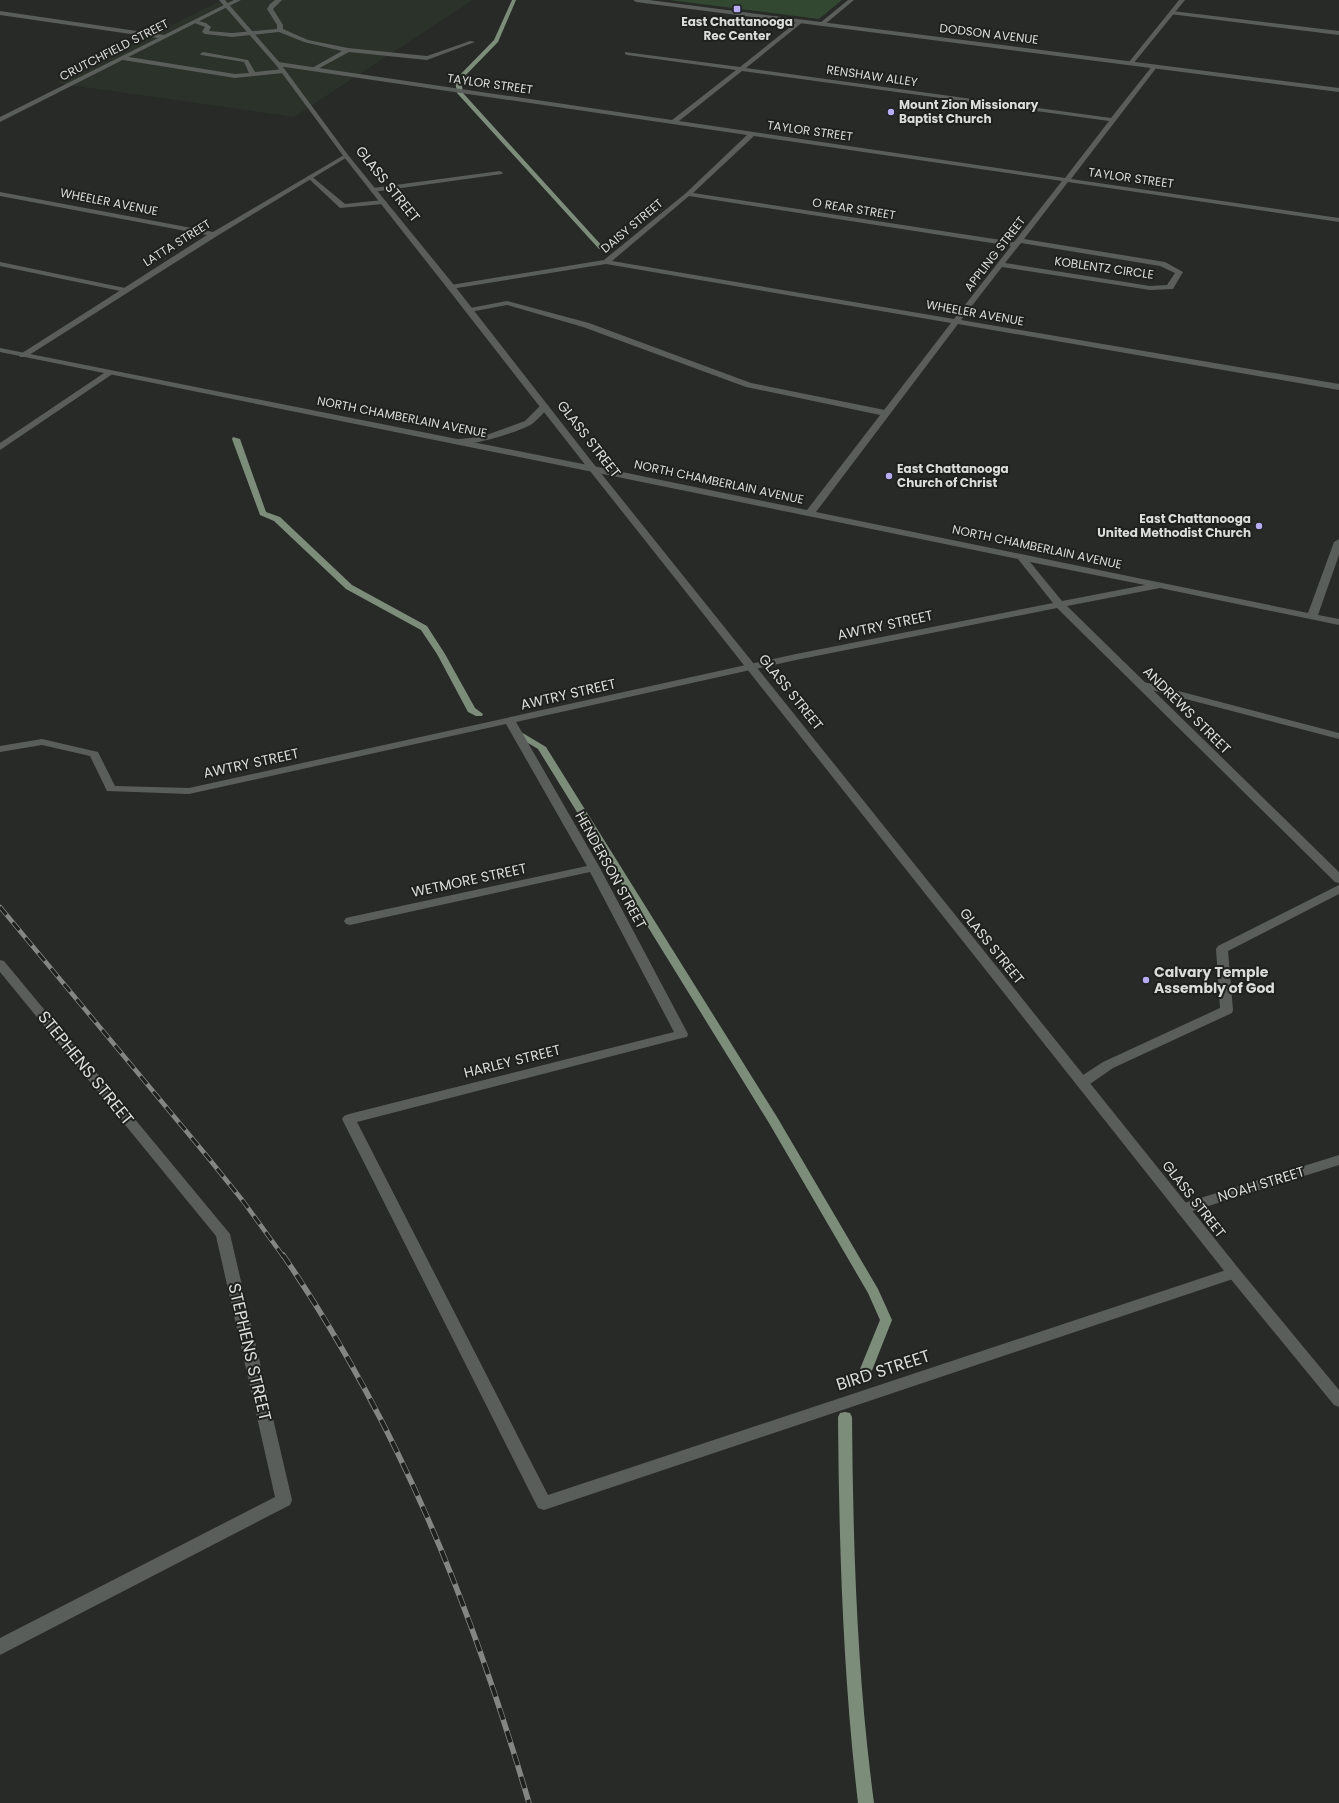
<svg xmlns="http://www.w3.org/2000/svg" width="1339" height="1803" font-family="Poppins,sans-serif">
<rect width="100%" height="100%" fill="#272a27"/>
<path fill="#2a3229" d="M222,0H473L294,117L56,83Z"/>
<path fill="#334831" d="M669,0H842L819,19Z"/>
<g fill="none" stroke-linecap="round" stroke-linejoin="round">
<path fill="#7c8e79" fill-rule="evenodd" d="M512,0H516L498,42L461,80L463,93L603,247V249H599L457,93L455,80L494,40Z
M233,437L240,439L266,512L280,517L352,585L427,626L445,654L475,708L483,714L482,716H476L468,712L437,654L421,630L346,589L274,521L260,515L232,439Z
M521,732L546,747L777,1117L878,1289L892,1320L871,1373L866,1374L861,1373L860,1369L880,1320L868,1293L769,1123L538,749L518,737L516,735Z
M845,1412L850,1413L852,1417C853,1546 857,1675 874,1803H858C843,1675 839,1546 838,1417L840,1413Z"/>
<path fill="#5a5e5a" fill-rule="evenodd" d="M275,0H282L273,9L283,25V29L308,40L348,48L427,56L470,41L475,42L427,60L349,52L314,71L312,70V68L342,51L304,42L279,32L232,37L205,34L202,32L205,27L192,22L195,20L206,23L211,27L209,31L232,33L277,29V25L267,9L270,4Z
M1172,11L1339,31V35L1170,14L1169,13Z
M203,52L248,60L255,72L283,69L286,71L283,73L235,78L123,60L120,58L123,56L235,74L249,73L244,62L201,55L200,54Z
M500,171L503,173L502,174L373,192L370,190L373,188Z
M310,175L345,204L383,200L387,202L383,204L340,208L308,178L307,177Z
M0,262L125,288L129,290L125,292L0,266Z
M507,301L589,323L751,383L885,410L889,413L885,416L746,387L583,327L507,305L470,312L466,310L470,308Z
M1140,681L1339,733V739L1136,686L1135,684Z
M1339,885V894L1228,951L1233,1010L1232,1013L1113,1068L1090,1084L1082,1087L1077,1085L1075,1082L1077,1079L1103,1062L1220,1008L1216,949L1218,946Z"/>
<path fill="#5a5e5a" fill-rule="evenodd" d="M234,0H241L0,122V117L158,38L0,15V11L164,35Z
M848,0H854L824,25H820V23Z
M1179,0H1185L1133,64H1129V62Z
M799,20L804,21L746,68L1111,118L1153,65H1157V67L1071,179L1339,218V222L1068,182L1024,239L1165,262L1183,272L1173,289L1150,290L1002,267L961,320L1339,384V390L958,324L816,512L1308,613L1334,542L1339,539V555L1318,615L1339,619V625L1160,588L1067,606L1339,872V883L1335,882L1057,608L796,660L516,722L600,868L688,1034L687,1037L682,1038L357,1122L548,1495L1229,1269L1234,1267L1239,1269L1241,1273L1239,1277L544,1510L538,1508L342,1119L344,1116L349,1114L674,1032L590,872L350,925L346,924L344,921L346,918L350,917L587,866L506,724L189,794L107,791L90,756L42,745L0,752V746L42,739L98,752L115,786L189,788L796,654L1053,603L1018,559L593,472L589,469L593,466L807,510L951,323L606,264L451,289L447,287L451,285L604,260L686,193L747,135L278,66L275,64L278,62L672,120L736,70L627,55L625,54V52L740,67ZM742,71L1109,121L1065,178L679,121ZM754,136L1062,181L1014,242L693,193ZM689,196L1011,246L954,319L612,261ZM1021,243L1160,266L1175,273L1167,285L1150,286L1005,263ZM1030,562L1145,585L1062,601Z
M344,155L349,156L217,236L26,357H20L19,355L207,235L0,196V192L213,232Z
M107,371H110L114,373L0,450V443Z
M545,403L549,406C545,412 538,419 532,424C522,431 463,450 455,442L459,439L481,437L525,421L542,404Z
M0,960L4,961L230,1234L292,1500L290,1505L0,1655V1638L275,1497L216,1236L0,972Z
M1339,1155V1165L1183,1214L1178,1213L1176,1209L1178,1205Z"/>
<path fill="#5a5e5a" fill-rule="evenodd" d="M633,0H649L1339,88V92L636,2Z
M0,348L593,466L597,469L593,472L0,352Z"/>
<path fill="#5a5e5a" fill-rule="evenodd" d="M219,0H225L280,63L348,155L454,285L596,467L1239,1269L1339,1390V1407L1334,1405L1229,1277L590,471L448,289L344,157L276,65Z"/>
<defs>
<path id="rail-far1" d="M0,907L206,1155L243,1201L283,1256"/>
<path id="rail" d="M283,1255C400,1426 471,1606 529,1803"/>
</defs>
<use href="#rail-far1" stroke="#848684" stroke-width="4.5"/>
<use href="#rail" stroke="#848684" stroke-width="5.5"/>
<use href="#rail-far1" stroke="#1e211d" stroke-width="3" stroke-dasharray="10" stroke-linecap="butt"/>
<use href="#rail" stroke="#1e211d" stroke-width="4" stroke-dasharray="12" stroke-linecap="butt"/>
</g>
<g fill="#b8abf7" stroke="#1e211d" stroke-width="1.5">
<rect x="733" y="5" width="8" height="8" rx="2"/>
<circle cx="891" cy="112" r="4"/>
<circle cx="889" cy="476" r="4"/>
<circle cx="1259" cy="526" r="4"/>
<circle cx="1146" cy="980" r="4"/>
</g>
<g text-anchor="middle" stroke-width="4" stroke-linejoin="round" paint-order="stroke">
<g font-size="12" font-weight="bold" fill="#dadcda" stroke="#1e211d" text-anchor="start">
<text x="737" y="26" text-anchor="middle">East Chattanooga<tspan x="737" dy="14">Rec Center</tspan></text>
<text x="899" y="109">Mount Zion Missionary<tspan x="899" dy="14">Baptist Church</tspan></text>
<text x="897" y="473">East Chattanooga<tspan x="897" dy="14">Church of Christ</tspan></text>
<text x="1251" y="523" text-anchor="end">East Chattanooga<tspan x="1251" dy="14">United Methodist Church</tspan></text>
</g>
<g font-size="12" fill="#dadcda" stroke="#1e211d">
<text transform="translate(989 34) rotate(7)" y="4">DODSON AVENUE</text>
<text transform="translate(114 50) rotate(-27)" y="4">CRUTCHFIELD STREET</text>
<text transform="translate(872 76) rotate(8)" y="4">RENSHAW ALLEY</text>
<text transform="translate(490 84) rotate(8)" y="4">TAYLOR STREET</text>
<text transform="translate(810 131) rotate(8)" y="4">TAYLOR STREET</text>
<text transform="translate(1131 178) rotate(8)" y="4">TAYLOR STREET</text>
<text transform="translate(109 202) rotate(11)" y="4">WHEELER AVENUE</text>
<text transform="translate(854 209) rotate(9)" y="4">O REAR STREET</text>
<text transform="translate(632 226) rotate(-40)" y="4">DAISY STREET</text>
<text transform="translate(177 243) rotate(-32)" y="4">LATTA STREET</text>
<text transform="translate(995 254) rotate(-52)" y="4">APPLING STREET</text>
<text transform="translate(1104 268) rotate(8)" y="4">KOBLENTZ CIRCLE</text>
<text transform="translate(975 313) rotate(10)" y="4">WHEELER AVENUE</text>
<text transform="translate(402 417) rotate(11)" y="4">NORTH CHAMBERLAIN AVENUE</text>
<text transform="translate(719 482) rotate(12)" y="4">NORTH CHAMBERLAIN AVENUE</text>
<text transform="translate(1037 547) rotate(12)" y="4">NORTH CHAMBERLAIN AVENUE</text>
</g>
<g font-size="14" fill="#dadcda" stroke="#1e211d">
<text transform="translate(388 184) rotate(51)" y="5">GLASS STREET</text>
<text transform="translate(589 439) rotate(52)" y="5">GLASS STREET</text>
<text transform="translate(885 625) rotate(-12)" y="5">AWTRY STREET</text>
<text transform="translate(791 692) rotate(51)" y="5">GLASS STREET</text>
<text transform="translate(568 694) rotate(-13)" y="5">AWTRY STREET</text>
<text transform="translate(1187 710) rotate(45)" y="5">ANDREWS STREET</text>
<text transform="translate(251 763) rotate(-12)" y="5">AWTRY STREET</text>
<text transform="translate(611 870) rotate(61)" y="5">HENDERSON STREET</text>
<text transform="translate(469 880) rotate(-12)" y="5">WETMORE STREET</text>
<text transform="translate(992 946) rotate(51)" y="5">GLASS STREET</text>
<text transform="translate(512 1061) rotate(-14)" y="5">HARLEY STREET</text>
<text transform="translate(1261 1184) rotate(-17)" y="5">NOAH STREET</text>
<text transform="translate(1194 1199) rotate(52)" y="5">GLASS STREET</text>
</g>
<g font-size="14" font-weight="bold" fill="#dadcda" stroke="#1e211d" text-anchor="start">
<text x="1154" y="977">Calvary Temple<tspan x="1154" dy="16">Assembly of God</tspan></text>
</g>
<g font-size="17" fill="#dadcda" stroke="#1e211d">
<text transform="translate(86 1068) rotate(51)" y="6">STEPHENS STREET</text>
<text transform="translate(250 1352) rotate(77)" y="6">STEPHENS STREET</text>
<text transform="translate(883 1370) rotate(-18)" y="6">BIRD STREET</text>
</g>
</g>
</svg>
